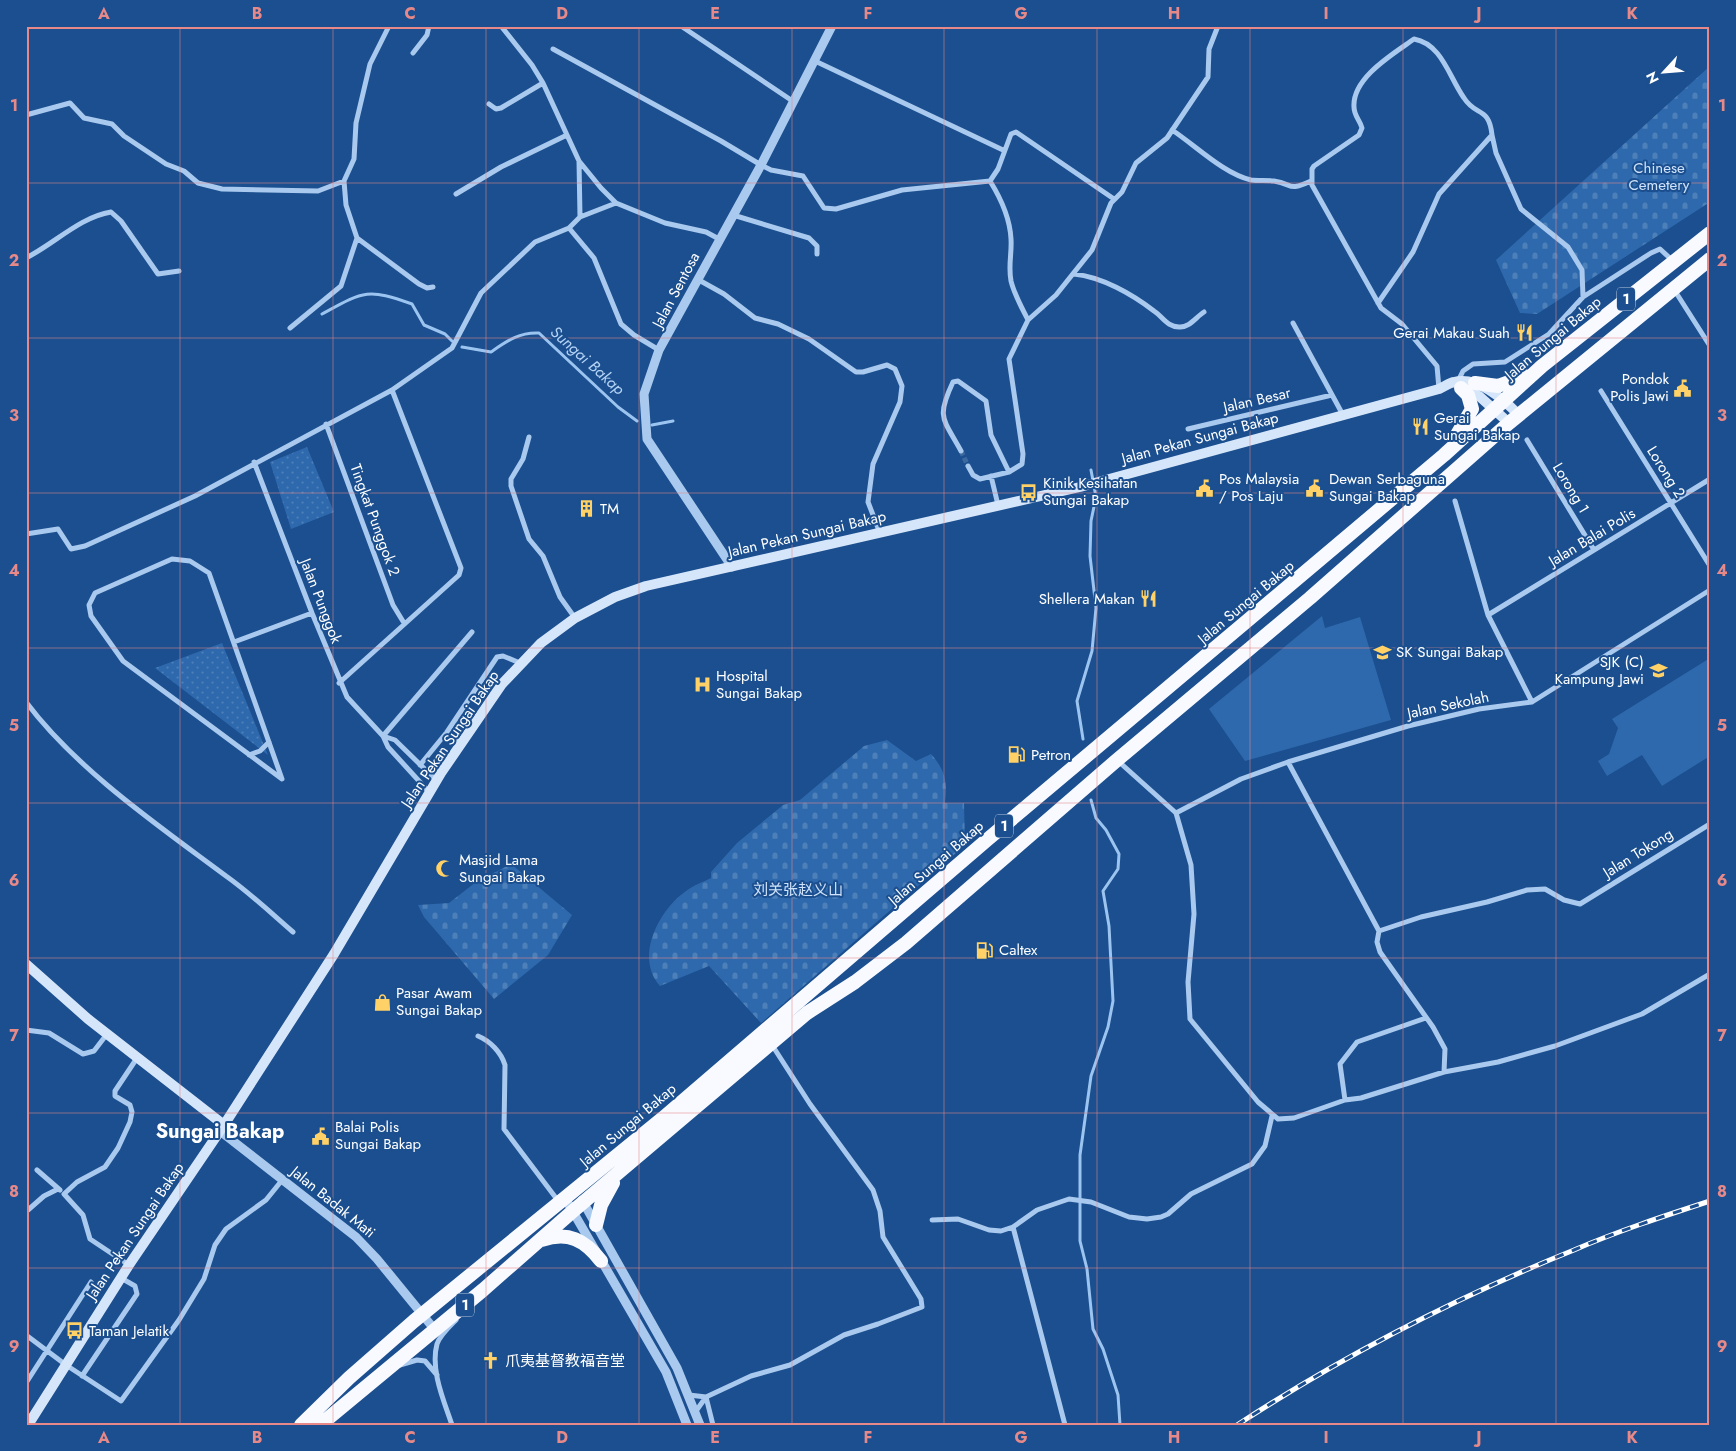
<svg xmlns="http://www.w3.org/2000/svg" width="1736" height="1451" font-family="Jost,'Noto Sans SC',sans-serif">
<defs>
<pattern id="cemetery-stones" width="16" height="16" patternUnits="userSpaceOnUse" patternTransform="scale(1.25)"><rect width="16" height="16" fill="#2e69ad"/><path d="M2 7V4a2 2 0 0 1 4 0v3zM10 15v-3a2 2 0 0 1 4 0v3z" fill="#4d80b9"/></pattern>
<pattern id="park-dots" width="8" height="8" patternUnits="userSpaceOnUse" patternTransform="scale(1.25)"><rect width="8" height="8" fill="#2e69ad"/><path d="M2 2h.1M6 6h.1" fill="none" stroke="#4d80b9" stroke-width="1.8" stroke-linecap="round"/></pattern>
</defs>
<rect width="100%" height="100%" fill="#1b4f8f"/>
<path fill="#2e69ad" d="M1322,616L1325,628L1360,617L1391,720L1245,761L1209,709Z
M1710,658V756L1662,786L1642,755L1607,776L1598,761L1609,754L1618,728L1612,719Z"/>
<path fill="url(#cemetery-stones)" d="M1710,66V202L1537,314L1520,313L1496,260Z
M887,740L916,761L931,754C945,770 948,782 945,803H964L965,845L761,1023L709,966L660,986C634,957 659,910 686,891C694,885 703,882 711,878V872L737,843L783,805L800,800L864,746Z
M511,864L572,915L548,955L494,999L424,917L418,905L449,903L476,882Z"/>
<path fill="url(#park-dots)" d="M307,447L334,512L291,529L270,462Z
M222,643L268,755L155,668Z"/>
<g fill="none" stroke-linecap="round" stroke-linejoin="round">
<path stroke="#9cc4f0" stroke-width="3" d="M322,314C364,291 367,288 412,304L424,325L445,334L452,341
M462,347L491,352C507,341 519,332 539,333L618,407L637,421
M652,425L673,421
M1083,739L1077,701L1092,651L1096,608L1090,556L1091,521L1096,497L1091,470
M1091,800L1096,818L1106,830L1119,854L1118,869L1103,891L1109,926L1113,1001L1108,1027L1091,1076L1080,1155V1241L1087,1269L1093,1329L1103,1349L1118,1395L1120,1425"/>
<path stroke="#3d69a0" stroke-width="5" stroke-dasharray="5 2.5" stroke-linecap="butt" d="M961,451L968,466"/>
<path stroke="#a9c9ee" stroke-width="5" d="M389,26L370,64L356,123L354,159L344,181L346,205L357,238L419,284L427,288L433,287
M501,26L532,65L543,83L579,161L601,188L616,203L665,223L706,232L719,239
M681,26L794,102
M553,49L721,141L761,165L771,170L803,176L824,208L836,209L902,190L990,181L998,169L1011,134L1016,132L1114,199
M413,53L427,35L429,26
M815,61L1003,150
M489,104L496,109L501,108L543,83
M26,115L70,103L84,118L112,124L124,136L166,164L184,171L198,183L222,189L318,191L344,181
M1172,130C1195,145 1224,174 1251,180C1258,181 1267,180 1274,181C1294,184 1287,192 1311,181
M1492,135L1496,153L1521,209L1568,247L1582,270L1583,297
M579,161L580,217
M990,181C1000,197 1010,219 1011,239C1012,253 1008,266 1011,281C1014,294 1022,308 1028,320
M456,194L501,167L567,135
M733,215L809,238L817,246V254
M569,228L594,258L621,324L634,335L659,350
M26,258C54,244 80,217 111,212L121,221L158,274L179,271
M1074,274C1102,277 1132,294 1154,311C1163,317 1167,327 1179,327C1189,328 1196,317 1204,312
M697,279L724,294L755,318L778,324L809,339L856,372H863L887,365L895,369L902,386L900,402L873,464L868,502L880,533
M1675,291L1710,346
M1378,303L1413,252L1439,194L1492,135C1489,106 1476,117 1464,98C1449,77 1442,44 1414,39C1393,54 1352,78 1354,107C1354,116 1360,120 1362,128L1359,135L1314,166L1312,169V185L1381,308L1402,324L1437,366L1439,389
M1293,323L1343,415
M290,328L341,286L357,238
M1458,381L1463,371L1473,364L1505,362L1549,334L1583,297L1651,253L1660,249L1673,261
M392,390L452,348L481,293L535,242L569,228L580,217L616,203
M1601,391L1710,566
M326,424L393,605L404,623
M1188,429L1332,395
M529,437L523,459L511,479V486L529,539L543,556L560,597L575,618
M1527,440L1594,550
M961,451C943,418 936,418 953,382L958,381L986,401L991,435L1009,472
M254,462L312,613L347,697L383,736L388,747L429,792
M968,466L973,475L980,479L1009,472L1022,464L1023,454L1009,359L1028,320L1056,295L1092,250L1111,203L1122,192L1136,163L1167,138L1208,77L1209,49L1218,26
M991,476L998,505
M1455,501L1488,615L1532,702
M26,534L58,529L71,549L85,546L195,496L392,390L461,568L459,575L339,683
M172,559L190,561L209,573L282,779L123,661L91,616L89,605L95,593Z
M1488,615L1710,479
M234,642L312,613
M26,702C77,770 159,826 226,876C250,893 271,913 293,932
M447,732L461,744
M383,736L472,632
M383,736L395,740L437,781
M249,755L260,751L269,742
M1118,761L1176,813L1191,865L1194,914L1188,982L1190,1019L1258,1102L1278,1119L1294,1118L1345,1100L1361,1098L1444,1072L1498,1062L1555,1046L1642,1014L1710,974
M1288,762L1379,931
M420,765L447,732L497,657L503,656L520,663
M1176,813L1241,779L1288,762L1408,726L1479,709L1532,702L1710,590
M26,1030L49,1033L83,1054L94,1051L107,1034
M478,1036C490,1041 501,1052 505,1065L504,1129L559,1202
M1444,1072L1445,1049L1433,1027L1380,952L1377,942L1379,931L1421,917L1487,902L1527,890L1545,889L1564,900L1580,904L1710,824
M1345,1100L1340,1064L1357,1042L1426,1018
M37,1170L60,1190
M28,1210L44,1196L58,1189
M932,1220L958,1219L989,1230L1001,1231L1013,1227L1037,1210L1069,1199L1091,1202L1129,1217L1147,1219L1161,1217L1168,1214L1191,1194L1252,1164L1265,1146L1272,1116
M1013,1227L1065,1425
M129,1265L90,1239L83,1215L64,1194L77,1182L105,1167L118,1148L130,1122L132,1112L130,1105L115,1096V1091L137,1058
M26,1335L66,1365L121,1401L179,1320L204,1279L215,1245L226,1229L266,1200L283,1179
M400,1365L417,1360L425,1361L437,1375
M82,1376L137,1294L135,1286L121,1278
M26,1383L91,1282
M689,1395L706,1397
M706,1397L713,1425
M696,1411L706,1397L751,1376L790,1365L844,1335L878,1324L922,1307L921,1299L883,1237L880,1211L873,1190L810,1104L772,1045
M452,1425C444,1401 430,1370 437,1344C440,1335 450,1326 456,1320"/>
<path stroke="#a9c9ee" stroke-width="9" d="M732,567L647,439L644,394L659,350L761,165L832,26
M220,1131L356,1237L377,1259L435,1330
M565,1198L666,1372L687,1425
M582,1200L677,1368L700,1425"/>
<path stroke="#d6e6fa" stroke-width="10" d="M1462,388L1479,396L1509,423
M26,964L88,1019L224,1125
M28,1425L129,1265L224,1125L334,954L441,773L502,684L541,643L575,618L615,597L646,586L1080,487L1439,389C1444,387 1449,383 1454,382C1478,376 1503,399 1519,415"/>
<path stroke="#f8faff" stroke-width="14" d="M1475,383L1498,386L1525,376
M1455,438L1472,409L1468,395L1461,388
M596,1225L601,1205L613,1183
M542,1240C568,1231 585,1240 601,1261
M301,1425L349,1378L414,1321L663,1118L988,839L1444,455L1542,366L1710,233
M320,1425L483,1290L573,1211L807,1013L855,982L906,943L1117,760L1310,598L1509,423L1710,259"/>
<defs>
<path id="rail" d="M1237,1425C1343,1356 1457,1297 1574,1250C1618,1231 1664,1216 1710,1201"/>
</defs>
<use href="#rail" stroke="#fff" stroke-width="5"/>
<use href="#rail" stroke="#1b4f8f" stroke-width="3" stroke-dasharray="9" stroke-linecap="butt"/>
</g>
<path fill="none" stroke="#e88989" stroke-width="1" stroke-opacity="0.55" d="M180,26V1425M333,26V1425M486,26V1425M639,26V1425M792,26V1425M944,26V1425M1097,26V1425M1250,26V1425M1403,26V1425M1556,26V1425M26,183H1710M26,338H1710M26,493H1710M26,648H1710M26,803H1710M26,958H1710M26,1113H1710M26,1268H1710"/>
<defs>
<symbol id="restaurant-bare" viewBox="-9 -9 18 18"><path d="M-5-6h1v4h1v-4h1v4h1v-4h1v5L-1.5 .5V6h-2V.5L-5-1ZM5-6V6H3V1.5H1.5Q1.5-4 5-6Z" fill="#ffd166" stroke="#1b4f8f" stroke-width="2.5" paint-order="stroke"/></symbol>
<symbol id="civic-bare" viewBox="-9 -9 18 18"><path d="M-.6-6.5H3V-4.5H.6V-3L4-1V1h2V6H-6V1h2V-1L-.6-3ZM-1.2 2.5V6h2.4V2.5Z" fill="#ffd166" stroke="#1b4f8f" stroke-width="2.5" paint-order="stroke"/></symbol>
<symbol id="bus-bare" viewBox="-9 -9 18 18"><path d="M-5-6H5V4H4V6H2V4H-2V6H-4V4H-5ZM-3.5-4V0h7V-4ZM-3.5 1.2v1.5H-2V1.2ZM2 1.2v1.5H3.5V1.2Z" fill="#ffd166" stroke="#1b4f8f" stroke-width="2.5" paint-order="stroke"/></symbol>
<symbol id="building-bare" viewBox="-9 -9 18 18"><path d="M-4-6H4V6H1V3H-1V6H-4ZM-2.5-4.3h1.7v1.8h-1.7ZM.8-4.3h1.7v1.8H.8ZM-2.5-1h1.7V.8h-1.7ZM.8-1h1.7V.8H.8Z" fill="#ffd166" stroke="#1b4f8f" stroke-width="2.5" paint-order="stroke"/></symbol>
<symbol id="school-bare" viewBox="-9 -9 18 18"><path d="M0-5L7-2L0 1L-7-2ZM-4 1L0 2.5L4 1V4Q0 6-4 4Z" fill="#ffd166" stroke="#1b4f8f" stroke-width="2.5" paint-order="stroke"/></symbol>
<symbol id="hospital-bare" viewBox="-9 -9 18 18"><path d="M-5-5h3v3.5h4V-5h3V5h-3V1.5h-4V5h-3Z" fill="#ffd166" stroke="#1b4f8f" stroke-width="2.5" paint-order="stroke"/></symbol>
<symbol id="fuel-bare" viewBox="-9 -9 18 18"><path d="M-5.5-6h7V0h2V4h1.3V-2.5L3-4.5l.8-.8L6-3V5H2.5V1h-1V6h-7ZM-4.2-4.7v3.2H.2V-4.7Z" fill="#ffd166" stroke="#1b4f8f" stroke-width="2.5" paint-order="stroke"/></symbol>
<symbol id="mosque-bare" viewBox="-9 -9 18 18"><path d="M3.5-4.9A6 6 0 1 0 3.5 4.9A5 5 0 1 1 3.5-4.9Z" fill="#ffd166" stroke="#1b4f8f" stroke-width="2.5" paint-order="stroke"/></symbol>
<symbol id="shop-bare" viewBox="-9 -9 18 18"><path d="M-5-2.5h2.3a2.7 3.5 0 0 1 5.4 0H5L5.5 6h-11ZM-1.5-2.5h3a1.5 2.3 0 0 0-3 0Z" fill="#ffd166" stroke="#1b4f8f" stroke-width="2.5" paint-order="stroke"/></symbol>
<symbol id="church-bare" viewBox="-9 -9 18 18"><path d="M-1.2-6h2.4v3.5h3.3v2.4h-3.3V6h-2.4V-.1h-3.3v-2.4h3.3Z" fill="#ffd166" stroke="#1b4f8f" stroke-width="2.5" paint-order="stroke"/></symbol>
</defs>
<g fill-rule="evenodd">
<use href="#restaurant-bare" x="1512" y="320" width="25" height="25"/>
<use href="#civic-bare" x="1670" y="376" width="25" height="25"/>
<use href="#restaurant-bare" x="1408" y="414" width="25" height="25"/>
<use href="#civic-bare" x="1192" y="476" width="25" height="25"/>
<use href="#civic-bare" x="1302" y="476" width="25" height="25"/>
<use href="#bus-bare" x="1016" y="480" width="25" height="25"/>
<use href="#building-bare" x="574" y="496" width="25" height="25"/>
<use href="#restaurant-bare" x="1136" y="586" width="25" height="25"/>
<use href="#school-bare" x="1370" y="640" width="25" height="25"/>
<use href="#school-bare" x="1646" y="658" width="25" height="25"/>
<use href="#hospital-bare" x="690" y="672" width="25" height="25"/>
<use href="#fuel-bare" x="1004" y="742" width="25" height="25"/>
<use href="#mosque-bare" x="432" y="856" width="25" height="25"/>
<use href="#fuel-bare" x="972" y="938" width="25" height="25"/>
<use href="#shop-bare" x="370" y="990" width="25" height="25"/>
<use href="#civic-bare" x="308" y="1124" width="25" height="25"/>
<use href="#bus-bare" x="62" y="1318" width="25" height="25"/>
<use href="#church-bare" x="478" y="1348" width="25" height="25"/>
</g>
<g text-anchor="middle" stroke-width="4" stroke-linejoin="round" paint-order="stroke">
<g fill="#1b4f8f" stroke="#bbcadd" stroke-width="1">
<rect x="1617" y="287.5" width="18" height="23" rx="4"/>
<rect x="995" y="814.5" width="18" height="23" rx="4"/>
<rect x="456" y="1293.5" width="18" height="23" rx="4"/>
</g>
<g font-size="14" font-weight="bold" fill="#fff">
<text x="1626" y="304">1</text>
<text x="1004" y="831">1</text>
<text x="465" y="1310">1</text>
</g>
<g font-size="15" fill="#cfe3fa" stroke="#1b4f8f">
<text x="1659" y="173">Chinese<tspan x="1659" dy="17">Cemetery</tspan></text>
<text x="798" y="895">刘关张赵义山</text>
</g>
<g font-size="15" fill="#fff" stroke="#1b4f8f">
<text transform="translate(676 290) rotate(-62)" y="5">Jalan Sentosa</text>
<text transform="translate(1553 338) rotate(-40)" y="5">Jalan Sungai Bakap</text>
<text transform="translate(1257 400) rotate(-13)" y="5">Jalan Besar</text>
<text transform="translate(1200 438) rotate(-15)" y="5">Jalan Pekan Sungai Bakap</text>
<text transform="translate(1666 472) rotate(58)" y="5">Lorong 2</text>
<text transform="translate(1571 488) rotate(59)" y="5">Lorong 1</text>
<text transform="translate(375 520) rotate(70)" y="5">Tingkat Punggok 2</text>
<text transform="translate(807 534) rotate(-13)" y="5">Jalan Pekan Sungai Bakap</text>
<text transform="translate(1592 537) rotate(-31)" y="5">Jalan Balai Polis</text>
<text transform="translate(321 601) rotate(69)" y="5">Jalan Punggok</text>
<text transform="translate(1246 602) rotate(-40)" y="5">Jalan Sungai Bakap</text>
<text transform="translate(1448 705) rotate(-12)" y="5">Jalan Sekolah</text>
<text transform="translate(450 739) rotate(-56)" y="5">Jalan Pekan Sungai Bakap</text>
<text transform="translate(1638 853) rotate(-32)" y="5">Jalan Tokong</text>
<text transform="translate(936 863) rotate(-41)" y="5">Jalan Sungai Bakap</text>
<text transform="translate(628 1125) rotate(-40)" y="5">Jalan Sungai Bakap</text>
<text transform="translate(333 1202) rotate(39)" y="5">Jalan Badak Mati</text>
<text transform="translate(135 1231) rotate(-56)" y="5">Jalan Pekan Sungai Bakap</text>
</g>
<g font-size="15" fill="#fff" stroke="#1b4f8f" text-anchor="start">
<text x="1510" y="338" text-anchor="end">Gerai Makau Suah</text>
<text x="1669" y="384" text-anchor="end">Pondok<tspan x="1669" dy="17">Polis Jawi</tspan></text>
<text x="1434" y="423">Gerai<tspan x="1434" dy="17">Sungai Bakap</tspan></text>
<text x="1219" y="484">Pos Malaysia<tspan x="1219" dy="17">/ Pos Laju</tspan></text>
<text x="1329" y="484">Dewan Serbaguna<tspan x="1329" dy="17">Sungai Bakap</tspan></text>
<text x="1043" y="488">Kinik Kesihatan<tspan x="1043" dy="17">Sungai Bakap</tspan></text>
<text x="600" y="514">TM</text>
<text x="1135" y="604" text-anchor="end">Shellera Makan</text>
<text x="1396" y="657">SK Sungai Bakap</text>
<text x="1644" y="667" text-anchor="end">SJK (C)<tspan x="1644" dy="17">Kampung Jawi</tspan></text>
<text x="716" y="681">Hospital<tspan x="716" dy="17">Sungai Bakap</tspan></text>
<text x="1031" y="760">Petron</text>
<text x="459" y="865">Masjid Lama<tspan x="459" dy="17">Sungai Bakap</tspan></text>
<text x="999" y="955">Caltex</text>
<text x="396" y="998">Pasar Awam<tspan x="396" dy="17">Sungai Bakap</tspan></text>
<text x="335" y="1132">Balai Polis<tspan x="335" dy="17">Sungai Bakap</tspan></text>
<text x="89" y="1336">Taman Jelatik</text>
<text x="505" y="1366">爪夷基督教福音堂</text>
</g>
<g font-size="16" font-style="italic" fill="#b5d3f5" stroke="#1b4f8f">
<text transform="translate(588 360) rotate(42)" y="6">Sungai Bakap</text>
</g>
<g font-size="20" font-weight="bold" fill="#fff" stroke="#1b4f8f">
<text x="220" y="1138">Sungai Bakap</text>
</g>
</g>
<rect width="1736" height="1451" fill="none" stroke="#1b4f8f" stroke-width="55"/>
<g transform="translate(1664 72) rotate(244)" stroke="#1b4f8f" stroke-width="4" paint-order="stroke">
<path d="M0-4L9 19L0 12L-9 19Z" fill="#ffffff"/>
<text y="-8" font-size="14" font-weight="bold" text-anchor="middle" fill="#ffffff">N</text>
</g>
<rect x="28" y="28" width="1680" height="1396" fill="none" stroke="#e88989" stroke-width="2"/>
<g font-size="16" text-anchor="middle" font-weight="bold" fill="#e88989">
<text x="104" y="19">A</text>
<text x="257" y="19">B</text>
<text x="410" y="19">C</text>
<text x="562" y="19">D</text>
<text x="715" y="19">E</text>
<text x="868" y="19">F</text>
<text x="1021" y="19">G</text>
<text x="1174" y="19">H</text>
<text x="1326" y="19">I</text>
<text x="1479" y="19">J</text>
<text x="1632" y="19">K</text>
<text x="14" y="111">1</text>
<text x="1722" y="111">1</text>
<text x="14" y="266">2</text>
<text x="1722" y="266">2</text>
<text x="14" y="421">3</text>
<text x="1722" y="421">3</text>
<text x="14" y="576">4</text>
<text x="1722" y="576">4</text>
<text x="14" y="731">5</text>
<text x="1722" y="731">5</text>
<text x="14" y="886">6</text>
<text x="1722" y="886">6</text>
<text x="14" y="1041">7</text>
<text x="1722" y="1041">7</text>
<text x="14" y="1197">8</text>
<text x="1722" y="1197">8</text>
<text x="14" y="1352">9</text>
<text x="1722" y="1352">9</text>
<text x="104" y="1443">A</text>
<text x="257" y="1443">B</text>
<text x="410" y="1443">C</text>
<text x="562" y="1443">D</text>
<text x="715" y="1443">E</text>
<text x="868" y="1443">F</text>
<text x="1021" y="1443">G</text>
<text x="1174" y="1443">H</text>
<text x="1326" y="1443">I</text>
<text x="1479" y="1443">J</text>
<text x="1632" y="1443">K</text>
</g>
</svg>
